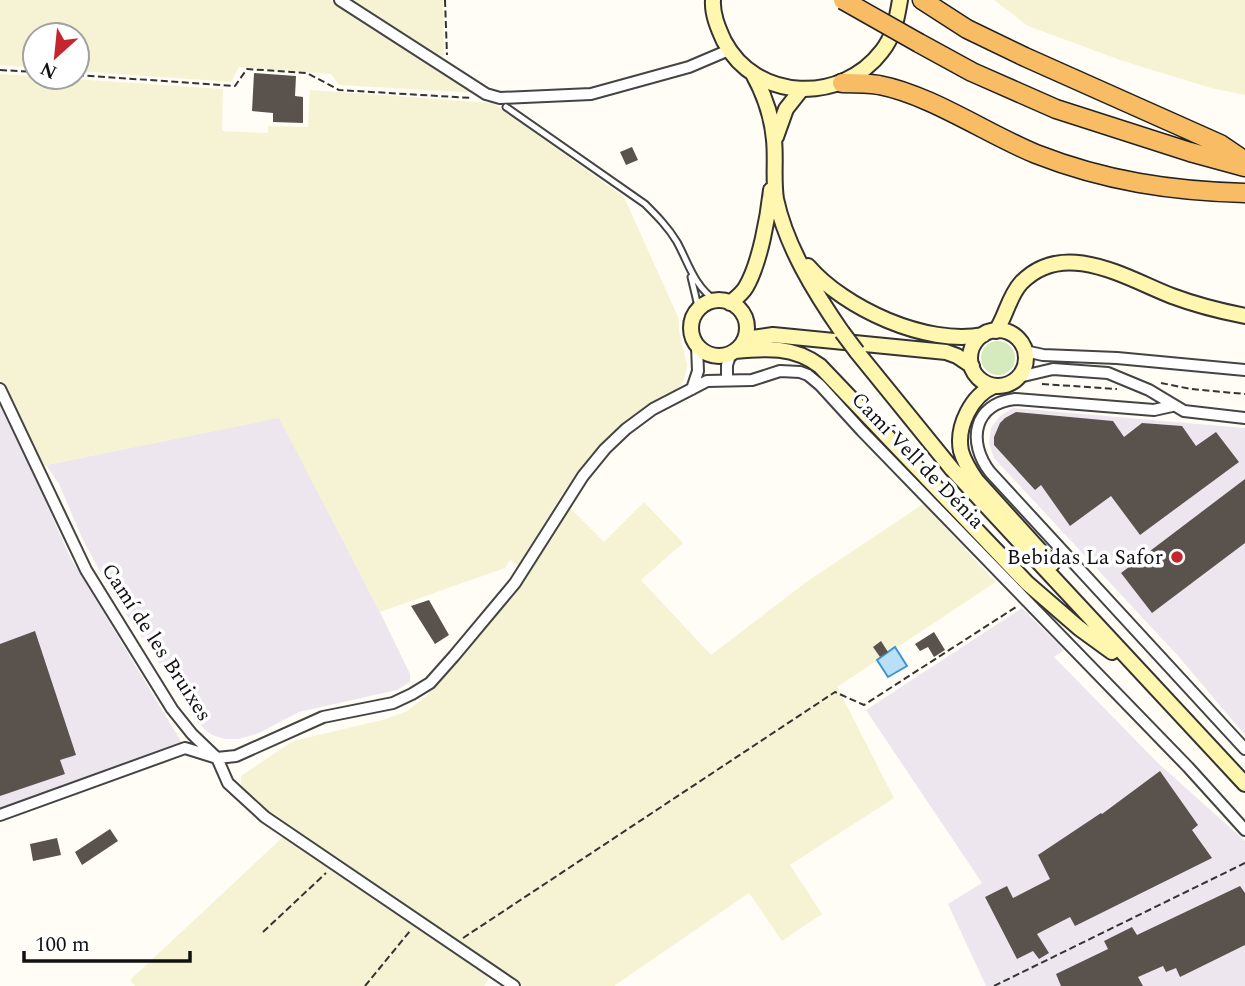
<svg xmlns="http://www.w3.org/2000/svg" width="1245" height="986" font-family="Spectral,serif">
<rect width="100%" height="100%" fill="#fffdf5"/>
<path fill="#eee6ef" d="M0,399L70,557L185,748L0,811Z
M1013,408L1245,428V735L1179,657L994,458L989,443L991,428L1000,416Z
M280,417L380,612L410,674V682L397,690L299,712L259,733L239,739H225L212,735L203,728L110,590L82,538L59,484L46,465Z
M1022,608L1064,650L1054,657L1158,763L1245,841V986H986L948,904L982,883L866,710Z"/>
<path fill="#f6f3d4" d="M0,0H330L478,93L339,85L331,74L239,67L231,82L77,71V35H35V68L0,65Z
M351,0H443L444,55L441,58L435,54Z
M994,0H1245V95L1211,88L1123,61L1028,26Z
M0,74L223,89L222,131L268,133V126L308,127L310,90L493,103L624,197L679,319V331L687,365L685,377L679,388L647,407L594,451L559,499L518,565L510,560L505,568L380,612L279,418L41,466L0,380Z
M644,502L683,543L641,580L711,655L809,580L923,504L996,582L837,687L894,798L790,865L822,914L782,941L749,893L614,986H524L270,817L244,792L241,784V776L293,741L386,719L407,711L425,697L513,596L570,508L604,542Z
M284,836L478,966L489,979L484,986H135L130,980Z"/>
<path fill="#d5ebbd" d="M981 358a17 17 0 1 1 34 0a17 17 0 1 1-34 0Z"/>
<path fill="#b9e0f7" stroke="#3f96cf" stroke-width="2" d="M895,647L907,666L888,677L877,660Z"/>
<path fill="#5a524d" d="M254,73L296,76L295,96L303,97V123L273,122V113L252,111Z
M632,147L638,160L626,165L620,152Z
M1016,412L1113,421L1124,437L1142,423L1182,426L1196,446L1216,432L1239,462L1140,535L1111,496L1070,526L1041,485L1035,490L994,445V437L1000,423L1005,418Z
M1245,479V543L1152,613L1121,573Z
M429,600L449,635L435,644L411,606Z
M35,631L76,755L60,760L65,774L0,796V644Z
M934,632L945,650L934,657L928,647L920,651L915,644Z
M881,641L888,652L880,657L873,647Z
M1160,771L1198,825L1192,830L1212,858L1075,926L1070,917L1037,934L1049,953L1039,959L1033,951L1017,959L985,897L1007,886L1013,898L1050,879L1038,855L1101,813L1102,814Z
M110,829L118,841L82,865L75,852Z
M57,838L61,855L33,861L30,844Z
M1240,886L1245,893V945L1180,977L1176,968L1166,972L1163,966L1138,977L1143,986H1061L1056,974L1108,949L1104,941L1132,927L1137,935Z"/>
<g fill="none" stroke-linecap="round" stroke-linejoin="round">
<defs>
<path id="service" d="M506,107L645,204C657,216 668,227 677,242C689,264 694,286 716,301
M691,277L697,302V310"/>
<path id="minor" d="M340,0L486,94L500,98L591,94L689,67L729,50
M1025,351L1043,355L1117,358L1245,370
M1019,377L1053,369L1108,373L1149,390L1184,411L1245,418
M727,380V365L731,353
M0,389L86,570L172,709L192,734L217,758L228,783L265,817L514,986
M692,389L698,371L697,346
M1172,406L1154,410L1015,399C973,404 967,442 990,472L1245,749
M0,815L185,748L217,758L236,756L323,717L393,703L412,694L430,683L454,656L515,583L583,476L605,449L626,429L653,409L707,381L752,380L780,371L800,372L808,375L820,385L862,431L1188,767L1245,830"/>
<path id="secondary" d="M713,0C712,14 718,28 724,41C756,102 842,104 882,51C894,36 897,18 900,0
M753,74C764,94 772,116 774,140C776,159 773,179 776,199C786,246 815,293 842,332
M776,137L786,109L801,90
M808,266C844,308 926,346 983,335
M691 328a28 28 0 1 1 56 0a28 28 0 1 1-56 0Z
M730,303C736,298 742,294 746,287C760,263 768,217 771,190
M970 358a28 28 0 1 1 56 0a28 28 0 1 1-56 0Z
M996,331C1006,316 1009,296 1021,283C1064,238 1126,278 1172,296C1196,305 1220,311 1245,316
M745,339L773,335L946,352L957,356L972,366
M735,351C766,348 794,346 820,366L1027,583L1079,628L1112,652
M857,352L952,469L1245,784
M994,386C972,395 956,426 961,451C964,462 970,471 976,480L1052,564"/>
<path id="trunk" d="M922,0L967,29L1025,57L1220,144L1245,161
M919,43L972,72L1056,109L1190,152L1245,167
M842,83C854,83 867,83 879,85C931,95 987,134 1036,154C1105,181 1171,191 1245,193"/>
</defs>
<use href="#service" stroke="#444" stroke-width="9"/>
<use href="#minor" stroke="#444" stroke-width="14"/>
<use href="#secondary" stroke="#333" stroke-width="18"/>
<use href="#trunk" stroke="#222" stroke-width="21"/>
<path stroke="#333" stroke-width="2" stroke-dasharray="7 3.5" stroke-linecap="butt" d="M445,0L447,55
M0,70L35,72
M77,75L235,86L247,69L307,73L339,90L472,98
M1161,383L1191,389L1245,394
M1042,384L1117,389
M263,932L326,873
M463,938L835,692L864,705L1016,607
M365,986L410,931
M994,986L1245,863"/>
<use href="#service" stroke="#fff" stroke-width="5"/>
<use href="#minor" stroke="#fff" stroke-width="10"/>
<use href="#secondary" stroke="#fff6b0" stroke-width="14"/>
<use href="#trunk" stroke="#f7bc64" stroke-width="18"/>
<defs>
<path id="secondary-bridge" d="M842,332L857,352"/>
<path id="trunk-bridge" d="M843,0L919,43"/>
</defs>
<use href="#secondary-bridge" stroke="#333" stroke-width="18" stroke-linecap="butt"/>
<use href="#trunk-bridge" stroke="#222" stroke-width="21" stroke-linecap="butt"/>
<use href="#secondary-bridge" stroke="#fff6b0" stroke-width="14"/>
<use href="#trunk-bridge" stroke="#f7bc64" stroke-width="18"/>
</g>
<circle fill="#c4262e" stroke="#fff" stroke-width="2.5" cx="1177" cy="557" r="7"/>
<g text-anchor="middle" stroke-width="7" stroke-linejoin="round" paint-order="stroke">
<g font-size="21" fill="#111" stroke="#fff">
<text transform="translate(918 460) rotate(46)" y="7">Camí Vell de Dénia</text>
<text transform="translate(157 642) rotate(57)" y="7">Camí de les Bruixes</text>
</g>
<g font-size="21" fill="#111" stroke="#fff" text-anchor="end">
<text x="1163" y="564">Bebidas La Safor</text>
</g>
</g>
<g transform="translate(56 56) rotate(207)"><circle r="33" fill="#ffffff" stroke="#a0a0a0" stroke-width="2"/>
<path d="M0-5L12 26L0 18L-12 26Z" fill="#c4262e"/>
<text y="-10" font-size="19" font-weight="bold" text-anchor="middle" fill="#111111">N</text>
</g>
<path d="M24 951v10h166v-10" fill="none" stroke="#111111" stroke-width="3.5"/>
<text x="35" y="951" font-size="21" fill="#111111" stroke="#ffffff" stroke-width="5" paint-order="stroke">100 m</text>
</svg>
